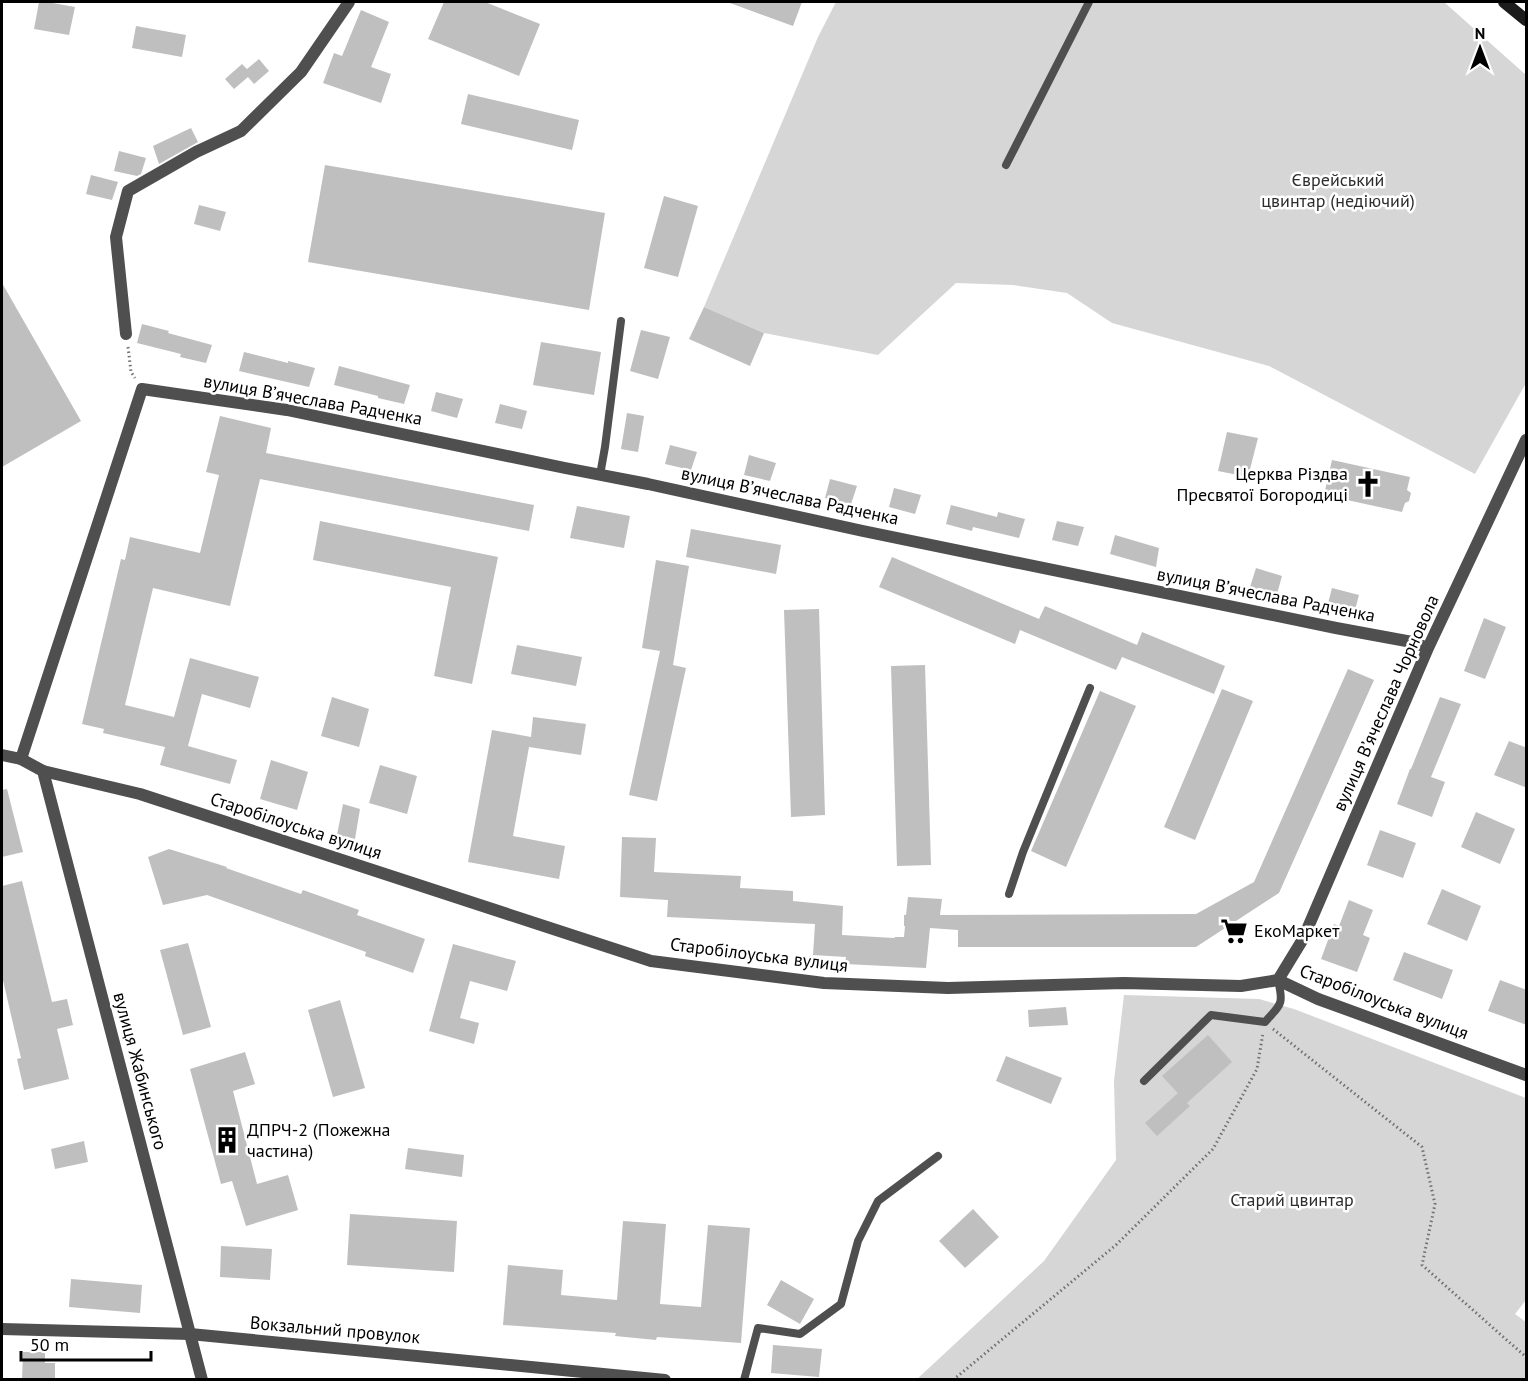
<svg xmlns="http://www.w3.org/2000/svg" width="1528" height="1381" font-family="'PT Sans',sans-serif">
<rect width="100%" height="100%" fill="#fff"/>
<path fill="#d6d6d6" d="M836,2H1444L1526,75V383L1475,474L1269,366L1112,323L1067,293L1013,285L956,283L878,355L764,333L704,307L818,37Z
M1124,995L1259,999L1294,1009L1526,1098V1300L1515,1314L1526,1322V1379L916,1380L1044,1261L1116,1160L1114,1081Z"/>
<path fill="#bfbfbf" d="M39,2H47L75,7L69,35L34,29Z
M444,2H485L540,24L519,76L428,39Z
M730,2H802L793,26L730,3Z
M361,10L389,22L371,67L391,74L381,103L323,83L334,53L342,56Z
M136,26L186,35L182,57L132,48Z
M259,59L269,71L254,84L248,77L234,89L225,79L242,64L247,69Z
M468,94L579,120L572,150L461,124Z
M191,128L198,142L159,164L153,146Z
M119,151L146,158L141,174L137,176L114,171Z
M325,165L605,213L589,310L308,262Z
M91,175L118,182L112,200L86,194Z
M664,196L698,206L678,277L644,268Z
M199,205L226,212L220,231L194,224Z
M2,283L81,421L2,467Z
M704,307L764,333L750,366L689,339Z
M142,324L169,331L168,333L212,345L206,363L180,357L181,354L137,343Z
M641,330L670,337L658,379L630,371Z
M541,342L601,352L594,395L533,385Z
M244,352L288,363V361L315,368L309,387L239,371Z
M339,366L410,385L404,404L378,398V396L334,385Z
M436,392L463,399L457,418L431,411Z
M500,404L527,411L522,429L495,423Z
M627,413L644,416L638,452L621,449Z
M220,416L271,428L266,453L534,505L529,531L260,479L230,606L153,588L125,705L174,717L190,658L259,677L250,708L202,694L188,746L237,760L230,784L160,765L165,747L103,733L104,729L82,724L121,559L125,560L130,537L200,553L219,475L206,472Z
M1227,432L1258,438L1248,477L1218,471Z
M670,445L697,452L691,470L665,464Z
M749,455L776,463L770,481L744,475Z
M1332,460L1410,477L1407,490L1411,493L1409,501L1405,503L1402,512L1324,495Z
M830,479L857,486L851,504L825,498Z
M894,488L921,495L915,514L889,507Z
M951,505L997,517L998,512L1025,519L1019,538L973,527L972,531L946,524Z
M577,506L630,516L624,548L570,538Z
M320,521L498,557L472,684L434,676L451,587L313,560Z
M1057,521L1084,527L1078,546L1052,540Z
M691,529L781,545L776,574L686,557Z
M1115,535L1159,548L1156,567L1110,554Z
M892,557L1039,619L1045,606L1137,645L1142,632L1225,666L1214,694L1122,657L1116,670L1020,630L1015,644L879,587Z
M656,560L689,566L673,665L686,668L657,801L629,795L660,651L642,648Z
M1256,568L1282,576L1277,594L1250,587Z
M1332,588L1359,595L1354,614L1327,607Z
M819,609L825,815L791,817L784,610Z
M1484,618L1506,627L1485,679L1464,671Z
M517,645L582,657L576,686L511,674Z
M925,665L931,865L897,866L891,666Z
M1348,669L1374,680L1279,893L1196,947H958V930L930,928L926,968L845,964L846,957L813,955L815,924L667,917L668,900L620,897L622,837L656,838L654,872L741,876L740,888L793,891V901L843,906L842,935L894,938L895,937H904L905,926H904V915H906L908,897L942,899L940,915L1196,914L1254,882Z
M1222,689L1253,701L1195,840L1164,827Z
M1100,691L1136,706L1066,867L1031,851Z
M332,697L369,709L359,747L321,736Z
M1440,697L1461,704L1431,777L1445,782L1432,817L1397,804L1410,769H1411Z
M533,717L586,724L581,755L529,747L513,836L565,846L559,879L468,862L492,730L531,737Z
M1509,741L1527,748V788L1494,775Z
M271,760L308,772L297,810L260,799Z
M380,765L417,776L407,814L369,803Z
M7,789L23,852L2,857V790Z
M343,804L360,809L355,839L337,835Z
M1476,812L1515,829L1500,864L1461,847Z
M1380,830L1416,843L1403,878L1367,865Z
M169,849L227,867L226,868L301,894L303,890L359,910L357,915L425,939L413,973L365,956L366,952L207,895L163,905L148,857Z
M22,881L52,1002L67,999L73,1025L57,1029L69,1079L24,1090L17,1059L21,1058L2,976V886Z
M1442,889L1481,906L1467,941L1427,924Z
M1349,900L1373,910L1363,935L1370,938L1357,972L1321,959L1334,924L1339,926Z
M188,943L211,1027L183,1035L160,950Z
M453,944L516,961L507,991L470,981L460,1018L479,1023L474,1044L429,1031Z
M1404,952L1453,970L1442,999L1393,980Z
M1500,980L1527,990V1025L1488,1011Z
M340,1000L365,1088L333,1097L308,1010Z
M1066,1007L1068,1025L1029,1027L1028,1010Z
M1208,1035L1232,1062L1187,1103L1190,1106L1157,1136L1145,1123L1178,1093L1186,1102L1162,1076Z
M245,1052L255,1084L233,1091L257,1184L288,1175L298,1210L246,1226L232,1181L221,1184L190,1069Z
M1006,1056L1062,1078L1051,1104L996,1081Z
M84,1141L88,1162L55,1169L51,1149Z
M408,1148L464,1155L462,1177L405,1169Z
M973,1209L999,1237L965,1268L939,1241Z
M350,1214L457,1221L454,1272L347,1265Z
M623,1221L666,1224L660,1304L701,1307L708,1225L750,1228L741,1343L657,1337L656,1340L615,1336L616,1333L503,1325L508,1265L563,1270L561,1295L617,1300Z
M221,1246L272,1249L270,1280L220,1277Z
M71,1279L142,1285L140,1313L69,1307Z
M781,1280L814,1299L800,1324L767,1305Z
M773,1345L822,1349L819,1377L771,1373Z
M23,1352H45V1363H55V1380H22Z"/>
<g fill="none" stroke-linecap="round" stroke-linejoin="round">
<path stroke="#717171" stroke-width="3" stroke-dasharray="1.5 3" stroke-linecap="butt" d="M128,347L131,372L135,378
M1273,1029L1422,1147L1435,1204L1422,1265L1526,1357
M953,1380L1116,1245L1213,1149L1257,1069L1263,1033"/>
<path stroke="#4f4f4f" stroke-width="8" d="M1006,165L1089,2
M600,475L605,447L621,321
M1009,894L1023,852L1090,688
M1144,1081L1211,1015L1265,1022C1281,1004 1284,1005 1278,980
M744,1380L758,1328L800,1334L841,1304L858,1241L878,1201L938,1156"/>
<path stroke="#4f4f4f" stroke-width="12" d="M126,334L116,237L128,191L196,152L241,131L301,72L349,2
M21,759L142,389L287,410L565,468L648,484L863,531L1336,628L1412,642L1428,648
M43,771L140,794L651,961L824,983L948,988L1124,983L1241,986L1278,980L1318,999L1526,1075
M1278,980L1303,939L1428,648L1526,440
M2,1329L190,1334L665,1380"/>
<path stroke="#4f4f4f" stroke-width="12" d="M2,755L21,759L43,771L202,1380"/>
<path stroke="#1c1c1c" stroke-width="12" d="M1504,2L1526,20"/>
</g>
<defs>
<symbol id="church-bare" viewBox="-9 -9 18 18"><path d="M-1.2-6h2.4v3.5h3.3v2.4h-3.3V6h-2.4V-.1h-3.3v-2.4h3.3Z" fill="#000" stroke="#fff" stroke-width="2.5" paint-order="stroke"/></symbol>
<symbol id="supermarket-bare" viewBox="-9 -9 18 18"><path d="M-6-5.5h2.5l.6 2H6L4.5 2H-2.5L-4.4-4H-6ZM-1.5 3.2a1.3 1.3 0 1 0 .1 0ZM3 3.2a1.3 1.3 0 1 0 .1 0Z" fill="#000" stroke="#fff" stroke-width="2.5" paint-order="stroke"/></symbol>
<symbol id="building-bare" viewBox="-9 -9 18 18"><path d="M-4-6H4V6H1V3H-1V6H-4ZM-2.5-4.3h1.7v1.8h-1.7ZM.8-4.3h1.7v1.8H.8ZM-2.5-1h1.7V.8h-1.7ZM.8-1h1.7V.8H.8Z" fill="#000" stroke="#fff" stroke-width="2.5" paint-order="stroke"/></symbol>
</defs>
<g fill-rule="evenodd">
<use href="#church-bare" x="1349" y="465" width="38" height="38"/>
<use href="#supermarket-bare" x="1215" y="912" width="38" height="38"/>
<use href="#building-bare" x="208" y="1121" width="38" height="38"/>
</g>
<g text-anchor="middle" stroke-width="5" stroke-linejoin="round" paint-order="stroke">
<g font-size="18" fill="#2d2d2d" stroke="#fff">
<text x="1338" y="186">Єврейський<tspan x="1338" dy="21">цвинтар (недіючий)</tspan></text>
<text x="1292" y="1206">Старий цвинтар</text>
</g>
<g font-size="18" fill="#000" stroke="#fff">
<text transform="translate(313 400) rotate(10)" y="6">вулиця Вʼячеслава Радченка</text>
<text transform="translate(790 496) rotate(12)" y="6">вулиця Вʼячеслава Радченка</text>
<text transform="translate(1266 595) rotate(11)" y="6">вулиця Вʼячеслава Радченка</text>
<text transform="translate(1386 703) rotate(-66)" y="6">вулиця Вʼячеслава Чорновола</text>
<text transform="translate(296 826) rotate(18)" y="6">Старобілоуська вулиця</text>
<text transform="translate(759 955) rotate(7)" y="6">Старобілоуська вулиця</text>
<text transform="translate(1384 1002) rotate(21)" y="6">Старобілоуська вулиця</text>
<text transform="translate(140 1071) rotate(75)" y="6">вулиця Жабинського</text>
<text transform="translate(335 1330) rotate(5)" y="6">Вокзальний провулок</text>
</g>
<g font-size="18" fill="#000" stroke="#fff" text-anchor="start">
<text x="1348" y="480" text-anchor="end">Церква Різдва<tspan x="1348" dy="21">Пресвятої Богородиці</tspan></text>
<text x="1254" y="937">ЕкоМаркет</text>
<text x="247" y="1136">ДПРЧ-2 (Пожежна<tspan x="247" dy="21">частина)</tspan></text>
</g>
</g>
<rect width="1528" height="1381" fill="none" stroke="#000000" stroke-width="6"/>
<g transform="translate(1480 48)" stroke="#ffffff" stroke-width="4.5" paint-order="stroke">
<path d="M0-4.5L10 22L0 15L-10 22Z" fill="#000000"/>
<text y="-9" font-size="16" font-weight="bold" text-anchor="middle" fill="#000000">N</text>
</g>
<path d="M21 1351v9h130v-9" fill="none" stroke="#000000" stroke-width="3"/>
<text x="30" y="1351" font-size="18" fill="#000000" stroke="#ffffff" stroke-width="4.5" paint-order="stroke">50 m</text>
</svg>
